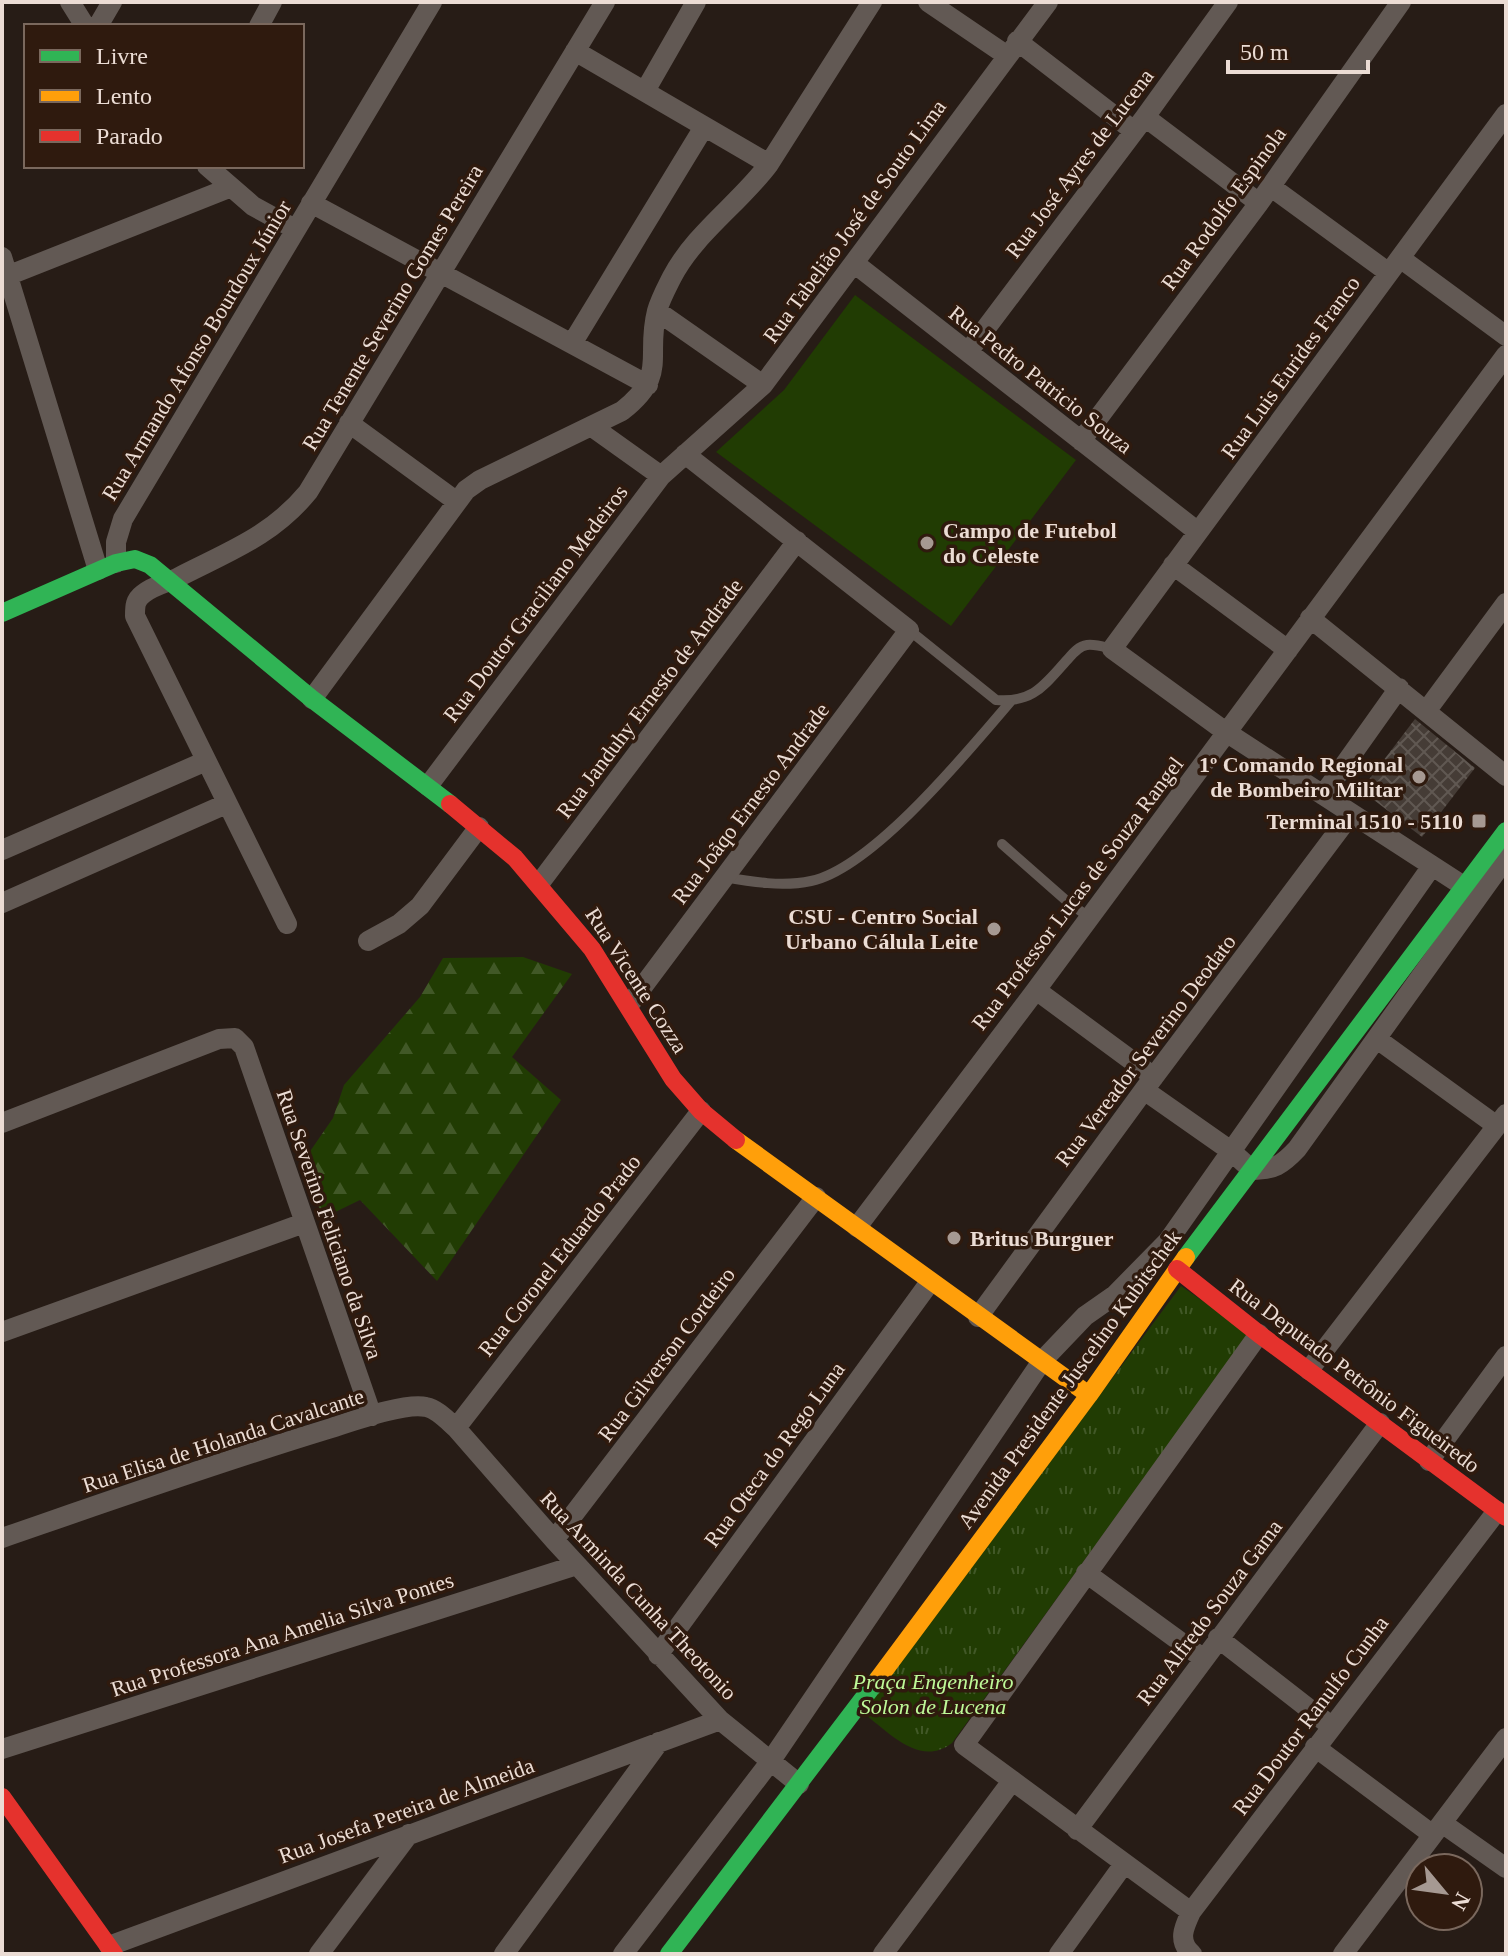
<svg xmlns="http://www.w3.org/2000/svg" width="1508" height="1956" font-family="Georgia,serif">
<defs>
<pattern id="forest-firs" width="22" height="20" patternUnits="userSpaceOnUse" patternTransform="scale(2)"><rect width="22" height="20" fill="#213c03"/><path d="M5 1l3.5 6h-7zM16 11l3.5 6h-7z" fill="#415827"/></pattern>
<pattern id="park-tufts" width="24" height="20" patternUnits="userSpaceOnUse" patternTransform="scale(2)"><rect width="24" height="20" fill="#213c03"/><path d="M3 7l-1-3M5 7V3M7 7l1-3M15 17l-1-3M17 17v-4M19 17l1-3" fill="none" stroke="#415827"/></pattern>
<pattern id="building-cross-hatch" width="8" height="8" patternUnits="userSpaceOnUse" patternTransform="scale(2)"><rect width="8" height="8" fill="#453c36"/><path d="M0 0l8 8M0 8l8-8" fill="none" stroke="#605852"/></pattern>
</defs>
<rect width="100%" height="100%" fill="#271c16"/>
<path fill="url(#forest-firs)" d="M523,957L572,974L512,1057L561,1100L437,1281L360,1200L323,1218L302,1163L333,1118L344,1085L420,997L443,958Z"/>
<path fill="url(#park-tufts)" d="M1181,1286L1249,1333L952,1743C920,1768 889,1732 863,1713Z"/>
<path fill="#213c03" d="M855,295L1076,460L951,626L716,452L784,390Z"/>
<path fill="url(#building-cross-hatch)" d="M1415,719L1475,768L1422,837L1361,790Z"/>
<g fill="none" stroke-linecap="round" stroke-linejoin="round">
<path stroke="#625954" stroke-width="10" d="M909,630L996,700C1034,703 1044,685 1068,659C1073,653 1079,646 1087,645C1096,644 1104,647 1112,649
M1002,844L1069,903L1089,917
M724,877C752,882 783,887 811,881C873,868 969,750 1011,701"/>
<path stroke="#625954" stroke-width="20" d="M70,2L85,26
M928,2L1006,55
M98,26L112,2
M259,26L272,2
M1017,41L1134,131
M575,51L769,164
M645,91L696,2
M1145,117L1259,203
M207,166L253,206L295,229
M1270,186L1389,273
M311,203L648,385
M2,257L98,570
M1400,258L1506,336
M854,263L1198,532
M2,278L229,188
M657,311L763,385
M573,342L704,127
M968,352L1145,117L1228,2
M349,423L456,501
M591,426L661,476
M1081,441L1259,203L1401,2
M116,563V542L123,519L432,2
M1173,565L1288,650
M1310,618L1506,776
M312,699L466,490L480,480L622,411C669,374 645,358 657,311C660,300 667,287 672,277C695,233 740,203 769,164L872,2
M1427,710L1506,603
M428,786L661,476L763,385L1048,2
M1323,795L1399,688
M2,850L206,761
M539,884L797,541
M1465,887L1226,732L1112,649L1506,114
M2,903L226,804
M287,924L135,616C135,606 135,600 143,594C152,586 166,583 177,578C227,552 271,537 308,492L605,2
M368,941L399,924L420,906L479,827
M1036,990L1154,1077
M629,1005L909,630L685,454
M1377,1039L1497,1126
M1144,1090L1231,1151L1252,1170C1274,1170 1282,1165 1297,1149L1506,858
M2,1123L219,1039L235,1038L244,1047L372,1416
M857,1227L1036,990L1506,355
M978,1317L1144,1090L1351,814
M2,1332L304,1223
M1309,1370L1506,1114
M456,1428L701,1111
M1429,1461L1506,1356
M2,1538C109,1501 217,1463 325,1430C348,1423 404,1402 426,1407C437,1409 447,1420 456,1428L554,1540L720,1720L799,1784
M554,1540L816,1197
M1086,1573L1204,1659
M1218,1638L1331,1726
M658,1655L930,1282
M1315,1747L1433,1835
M2,1749L577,1565
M1442,1823L1506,1868
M1077,1830L1380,1423
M1191,1912L964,1745L1259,1334
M109,1946L720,1720
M319,1954L409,1834
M504,1954L659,1742
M623,1954L770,1762L1042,1361L1085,1316L1115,1295L1168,1241L1432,866
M883,1954L1012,1781
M1059,1954L1124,1864
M1192,1954C1177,1941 1184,1927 1191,1912L1497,1511
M1343,1954L1506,1738"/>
<path stroke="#30b455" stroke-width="18" d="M2,613L116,563L135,559L150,565L312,699L450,804
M1186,1257L1506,831
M669,1954L878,1679"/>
<path stroke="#ff9f0a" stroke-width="18" d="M736,1140L1089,1395
M878,1679L1089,1395L1186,1257"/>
<path stroke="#e5322d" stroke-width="18" d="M450,804L515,858L592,949L673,1079L701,1111L736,1140
M1177,1269L1259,1334L1506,1517
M2,1797L114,1954"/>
</g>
<g fill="#a69992" stroke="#2f1a0e" stroke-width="3">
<circle cx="927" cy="543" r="8"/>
<circle cx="1419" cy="777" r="8"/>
<rect x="1471" y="813" width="16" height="16" rx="4"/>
<circle cx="994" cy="929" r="8"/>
<circle cx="954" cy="1238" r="8"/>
</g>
<g text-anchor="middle" stroke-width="7" stroke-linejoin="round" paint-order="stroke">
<g font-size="22" fill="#ebdcd4" stroke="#2f1a0e">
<text transform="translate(1079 163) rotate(-53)" y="8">Rua José Ayres de Lucena</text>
<text transform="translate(1223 208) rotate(-54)" y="8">Rua Rodolfo Espinola</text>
<text transform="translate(854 221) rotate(-54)" y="8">Rua Tabelião José de Souto Lima</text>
<text transform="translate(392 307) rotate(-59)" y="8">Rua Tenente Severino Gomes Pereira</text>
<text transform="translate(196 350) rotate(-59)" y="8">Rua Armando Afonso Bourdoux Júnior</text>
<text transform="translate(1290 367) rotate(-54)" y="8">Rua Luis Eurides Franco</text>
<text transform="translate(1041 379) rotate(38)" y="8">Rua Pedro Patricio Souza</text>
<text transform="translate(535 603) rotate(-53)" y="8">Rua Doutor Graciliano Medeiros</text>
<text transform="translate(649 698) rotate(-53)" y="8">Rua Janduhy Ernesto de Andrade</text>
<text transform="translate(750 803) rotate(-53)" y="8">Rua Joãqo Ernesto Andrade</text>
<text transform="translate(1077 893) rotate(-53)" y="8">Rua Professor Lucas de Souza Rangel</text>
<text transform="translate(637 980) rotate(57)" y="8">Rua Vicente Cozza</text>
<text transform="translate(1145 1050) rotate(-53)" y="8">Rua Vereador Severino Deodato</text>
<text transform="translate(330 1224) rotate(71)" y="8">Rua Severino Feliciano da Silva</text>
<text transform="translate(559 1255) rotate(-52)" y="8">Rua Coronel Eduardo Prado</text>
<text transform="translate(666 1354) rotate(-53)" y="8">Rua Gilverson Cordeiro</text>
<text transform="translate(1355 1375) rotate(37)" y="8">Rua Deputado Petrônio Figueiredo</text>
<text transform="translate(1069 1379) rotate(-54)" y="8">Avenida Presidente Juscelino Kubitschek</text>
<text transform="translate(223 1440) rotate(-18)" y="8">Rua Elisa de Holanda Cavalcante</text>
<text transform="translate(774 1454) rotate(-54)" y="8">Rua Oteca do Rego Luna</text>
<text transform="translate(639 1595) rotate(47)" y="8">Rua Arminda Cunha Theotonio</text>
<text transform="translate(1209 1612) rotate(-53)" y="8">Rua Alfredo Souza Gama</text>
<text transform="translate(282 1634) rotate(-18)" y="8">Rua Professora Ana Amelia Silva Pontes</text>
<text transform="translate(1310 1715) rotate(-53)" y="8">Rua Doutor Ranulfo Cunha</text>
<text transform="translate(406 1810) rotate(-20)" y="8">Rua Josefa Pereira de Almeida</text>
</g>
<g font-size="22" font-weight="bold" fill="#ebdcd4" stroke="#2f1a0e" text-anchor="end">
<text x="943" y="538" text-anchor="start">Campo de Futebol<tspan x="943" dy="25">do Celeste</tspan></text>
<text x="1403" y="772">1º Comando Regional<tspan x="1403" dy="25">de Bombeiro Militar</tspan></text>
<text x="1463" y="829">Terminal 1510 - 5110</text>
<text x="978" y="924">CSU - Centro Social<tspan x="978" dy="25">Urbano Cálula Leite</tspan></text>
<text x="970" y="1246" text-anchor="start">Britus Burguer</text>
</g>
<g font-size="22" font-style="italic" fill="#bef998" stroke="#2f1a0e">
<text x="933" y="1689">Praça Engenheiro<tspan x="933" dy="25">Solon de Lucena</tspan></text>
</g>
</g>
<rect width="1508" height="1956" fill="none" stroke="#ebdcd4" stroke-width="8"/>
<rect x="24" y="24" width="280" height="144" fill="#2f1a0e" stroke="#7a685d" stroke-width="2"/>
<rect x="40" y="50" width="40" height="12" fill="#30b455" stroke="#7a685d" stroke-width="2"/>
<text x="96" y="64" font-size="24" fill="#ebdcd4">Livre</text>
<rect x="40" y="90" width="40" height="12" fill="#ff9f0a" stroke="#7a685d" stroke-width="2"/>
<text x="96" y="104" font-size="24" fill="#ebdcd4">Lento</text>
<rect x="40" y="130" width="40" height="12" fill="#e5322d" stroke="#7a685d" stroke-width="2"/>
<text x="96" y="144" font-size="24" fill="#ebdcd4">Parado</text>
<g transform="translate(1444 1892) rotate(119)"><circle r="38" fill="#2f1a0e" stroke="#7a685d" stroke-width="2"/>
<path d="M0-6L14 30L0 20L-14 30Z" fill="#a69992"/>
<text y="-12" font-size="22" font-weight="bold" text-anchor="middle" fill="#ebdcd4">N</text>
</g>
<path d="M1228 60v12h140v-12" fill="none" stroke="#ebdcd4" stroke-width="4"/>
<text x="1240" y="60" font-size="24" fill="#ebdcd4" stroke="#2f1a0e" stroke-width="6" paint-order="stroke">50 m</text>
</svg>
